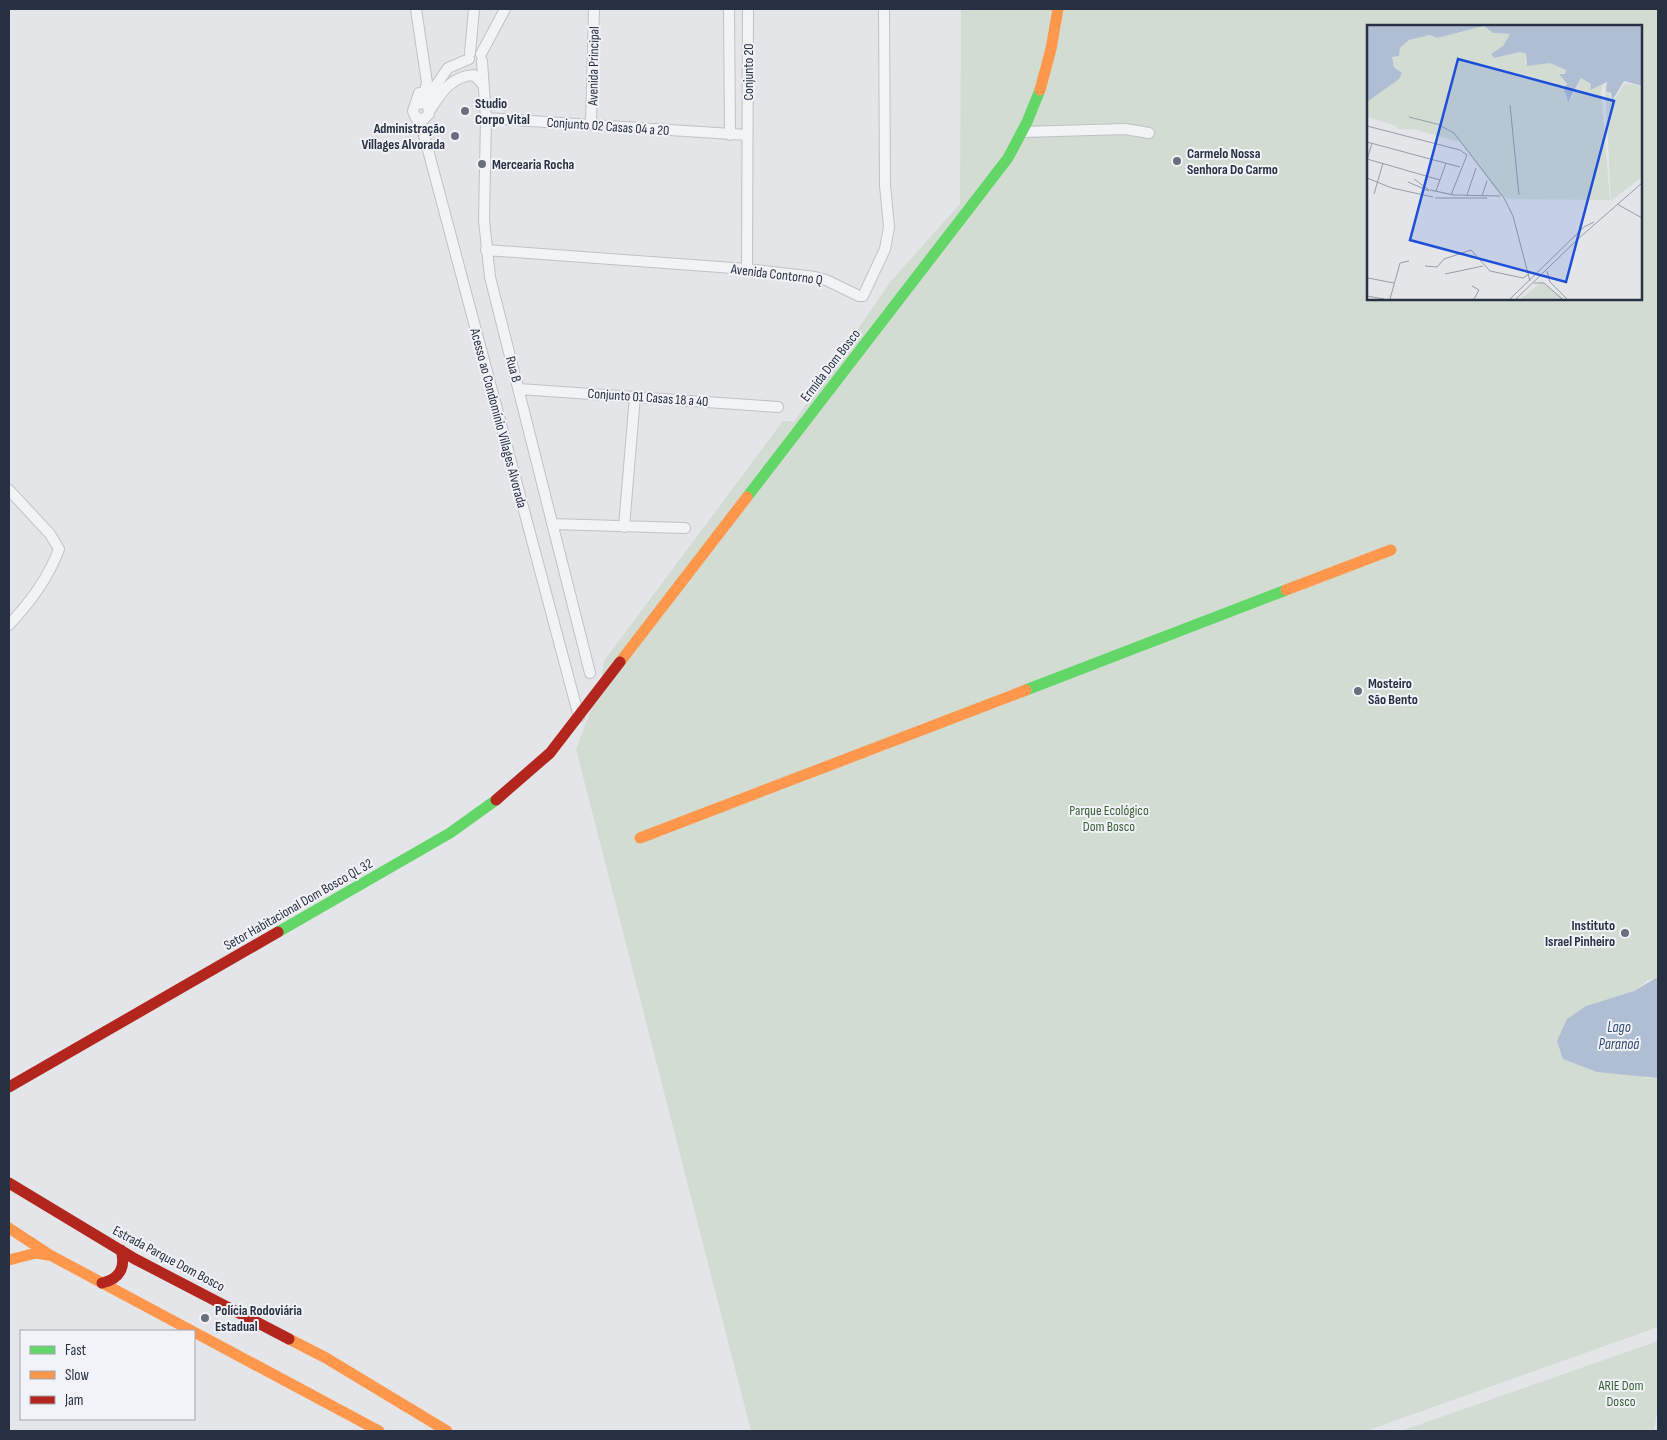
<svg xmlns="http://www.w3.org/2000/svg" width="1667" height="1440" font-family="'Sofia Sans Condensed',sans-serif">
<rect width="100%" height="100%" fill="#e3e5e8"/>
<path fill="#d2dcd3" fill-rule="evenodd" d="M961,9H1658V979L1648,980L1634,991L1586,1006L1567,1019L1646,1078H1658V1327L1366,1431H751L576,749L601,683L604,661L783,421L794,422L891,281L960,204ZM1368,26H1641V299H1368Z
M1658,1341V1408L1654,1430L1657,1431H1401Z"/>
<path fill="#b0bed4" d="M1656,978L1658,979V1078L1597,1072L1563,1059L1557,1041L1567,1019L1586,1006L1634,991Z"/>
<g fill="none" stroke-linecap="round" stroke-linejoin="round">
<defs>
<path id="street" d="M416,9L427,83L422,103
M729,9L730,135
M470,53L474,9
M481,54L505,9
M482,61L486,118L484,220L490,277L590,673
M426,100L448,68L469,59
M417,104L424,103L428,106L429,114L424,119L416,118L413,111L419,93
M430,110C441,93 451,76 474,75L484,86
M486,118L747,135
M420,120L579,717
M591,124L594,9
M1023,132L1125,129L1149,133
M486,250L747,269L815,277L826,280L859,296H863L885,249L889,227L885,185L884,9
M747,269L748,9
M519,389L778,407
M9,490L50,534L59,549C48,579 30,602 9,625
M552,524L685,528
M624,527L635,396"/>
</defs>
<use href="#street" stroke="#c0c2c6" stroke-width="12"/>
<use href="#street" stroke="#f2f3f5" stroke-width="10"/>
<path stroke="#63d668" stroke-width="11" d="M747,497L1008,158L1027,122L1040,90
M1026,690L1286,590
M278,932L450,833L496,800"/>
<path stroke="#ff974d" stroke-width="11" d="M1040,90L1051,49L1058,9
M1286,590L1391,550
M620,662L747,497
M640,838L1026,690
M9,1228L50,1255L192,1331
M9,1260L36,1253L48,1255
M194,1332L379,1431
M289,1339L326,1358L447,1431"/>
<path stroke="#b3261e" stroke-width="11" d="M496,800L550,753L620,662
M9,1087L278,932
M9,1183L135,1259L289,1339
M102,1283C120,1279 126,1267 121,1250"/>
</g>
<g fill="#696f7d" stroke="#f1f3f8" stroke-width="2">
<circle cx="465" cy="111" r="5"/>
<circle cx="455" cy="136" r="5"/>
<circle cx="1177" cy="161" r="5"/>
<circle cx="482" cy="164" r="5"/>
<circle cx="1358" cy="691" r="5"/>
<circle cx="1625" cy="933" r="5"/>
<circle cx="205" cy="1318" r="5"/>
</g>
<g text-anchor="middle" stroke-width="4" stroke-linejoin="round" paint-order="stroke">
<g font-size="14" fill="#283043" stroke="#f1f3f8">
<text transform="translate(593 66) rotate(-89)" y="5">Avenida Principal</text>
<text transform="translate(748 72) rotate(-90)" y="5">Conjunto 20</text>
<text transform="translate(608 126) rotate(4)" y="5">Conjunto 02 Casas 04 a 20</text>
<text transform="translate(777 274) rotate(7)" y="5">Avenida Contorno Q</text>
<text transform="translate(830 365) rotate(-52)" y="5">Ermida Dom Bosco</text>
<text transform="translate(514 369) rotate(75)" y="5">Rua B</text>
<text transform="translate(648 397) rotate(4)" y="5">Conjunto 01 Casas 18 a 40</text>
<text transform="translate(499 418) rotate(75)" y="5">Acesso ao Condomínio Villages Alvorada</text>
<text transform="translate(298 904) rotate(-30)" y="5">Setor Habitacional Dom Bosco QL 32</text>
<text transform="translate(169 1258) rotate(28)" y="5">Estrada Parque Dom Bosco</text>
</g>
<g font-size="14" font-weight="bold" fill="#283043" stroke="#f1f3f8" text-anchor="start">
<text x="475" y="108">Studio<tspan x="475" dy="16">Corpo Vital</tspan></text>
<text x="445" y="133" text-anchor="end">Administração<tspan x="445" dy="16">Villages Alvorada</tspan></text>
<text x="1187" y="158">Carmelo Nossa<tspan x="1187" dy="16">Senhora Do Carmo</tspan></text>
<text x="492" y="169">Mercearia Rocha</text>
<text x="1368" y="688">Mosteiro<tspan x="1368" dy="16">São Bento</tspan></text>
<text x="1615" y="930" text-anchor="end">Instituto<tspan x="1615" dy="16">Israel Pinheiro</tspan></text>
<text x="215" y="1315">Polícia Rodoviária<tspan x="215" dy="16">Estadual</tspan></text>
</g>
<g font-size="14" fill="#395f35" stroke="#f1f3f8">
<text x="1109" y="815">Parque Ecológico<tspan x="1109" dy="16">Dom Bosco</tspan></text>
<text x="1621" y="1390">ARIE Dom<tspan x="1621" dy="16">Dosco</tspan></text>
</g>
<g font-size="15" font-style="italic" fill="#304a79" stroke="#f1f3f8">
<text x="1619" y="1032">Lago<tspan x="1619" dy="17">Paranoá</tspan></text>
</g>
</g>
<g transform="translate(1367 25)">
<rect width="275" height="275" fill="#e3e5e8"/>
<path d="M117,1L126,8L143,9L136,21L124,30L127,33L153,27L159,29L158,39L183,38L199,45L198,49L193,48L200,60L199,75L205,73L214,53L224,59L223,65L237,56L234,68L243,175L141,174L132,169L93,117L46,104H32L27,100L0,92V77L35,48L27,41L25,32L31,31L33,23L42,15L63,10L70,13ZM238,58L246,77L258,58L275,62V152L244,176ZM175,257L198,274H153Z" fill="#d2dcd3"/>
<path d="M0,1H275V61L257,56L245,76L244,68L239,66L240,57L223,65L224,59L214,53L201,77L197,64L200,59L192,49H198L199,45L183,38L160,41L159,29L153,27L127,33L124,29L136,21L143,9L126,8L117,1L70,13L63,10L42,15L33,23L32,31L25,32L27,42L35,48L32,54L0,77Z" fill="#b0bed4"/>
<path fill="none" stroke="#989da6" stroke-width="1" d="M143,80L152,170M42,92L70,99L87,108L137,173L146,191L163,256M0,101L93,125L100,130L84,170M0,117L93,142M0,134L73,155M0,135L5,118M0,153L25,163L66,172M47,154L62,165M41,157L62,166M63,165L87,170L133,171M69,166L79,138M7,169L16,138M100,170L109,143M115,171L120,156M68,173H120M250,179L275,193M58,241L70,242L77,234L104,225L123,246L156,253L162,249M180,246L183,257L200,274M78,249L116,241M1,253L27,258M167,258H177L195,274M105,261L112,265L107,274M0,271L17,274M23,274L33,238L42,236M143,274L217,202L227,197M149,274L212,213L275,158"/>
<path fill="#1d4ed8" fill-opacity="0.15" stroke="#1d4ed8" stroke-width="2.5" d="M91,34L247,76L199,257L43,215Z"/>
<rect width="275" height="275" fill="none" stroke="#283043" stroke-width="2.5"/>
</g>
<rect width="1667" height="1440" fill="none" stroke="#283043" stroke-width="20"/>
<rect x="20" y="1330" width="175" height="90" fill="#f1f3f8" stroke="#a1a5b0"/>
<rect x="30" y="1346" width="25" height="8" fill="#63d668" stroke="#a1a5b0"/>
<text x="65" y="1355" font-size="15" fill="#283043">Fast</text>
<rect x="30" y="1371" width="25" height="8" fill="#ff974d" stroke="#a1a5b0"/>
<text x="65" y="1380" font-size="15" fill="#283043">Slow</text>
<rect x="30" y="1396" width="25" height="8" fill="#b3261e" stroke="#a1a5b0"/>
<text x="65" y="1405" font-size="15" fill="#283043">Jam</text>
</svg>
